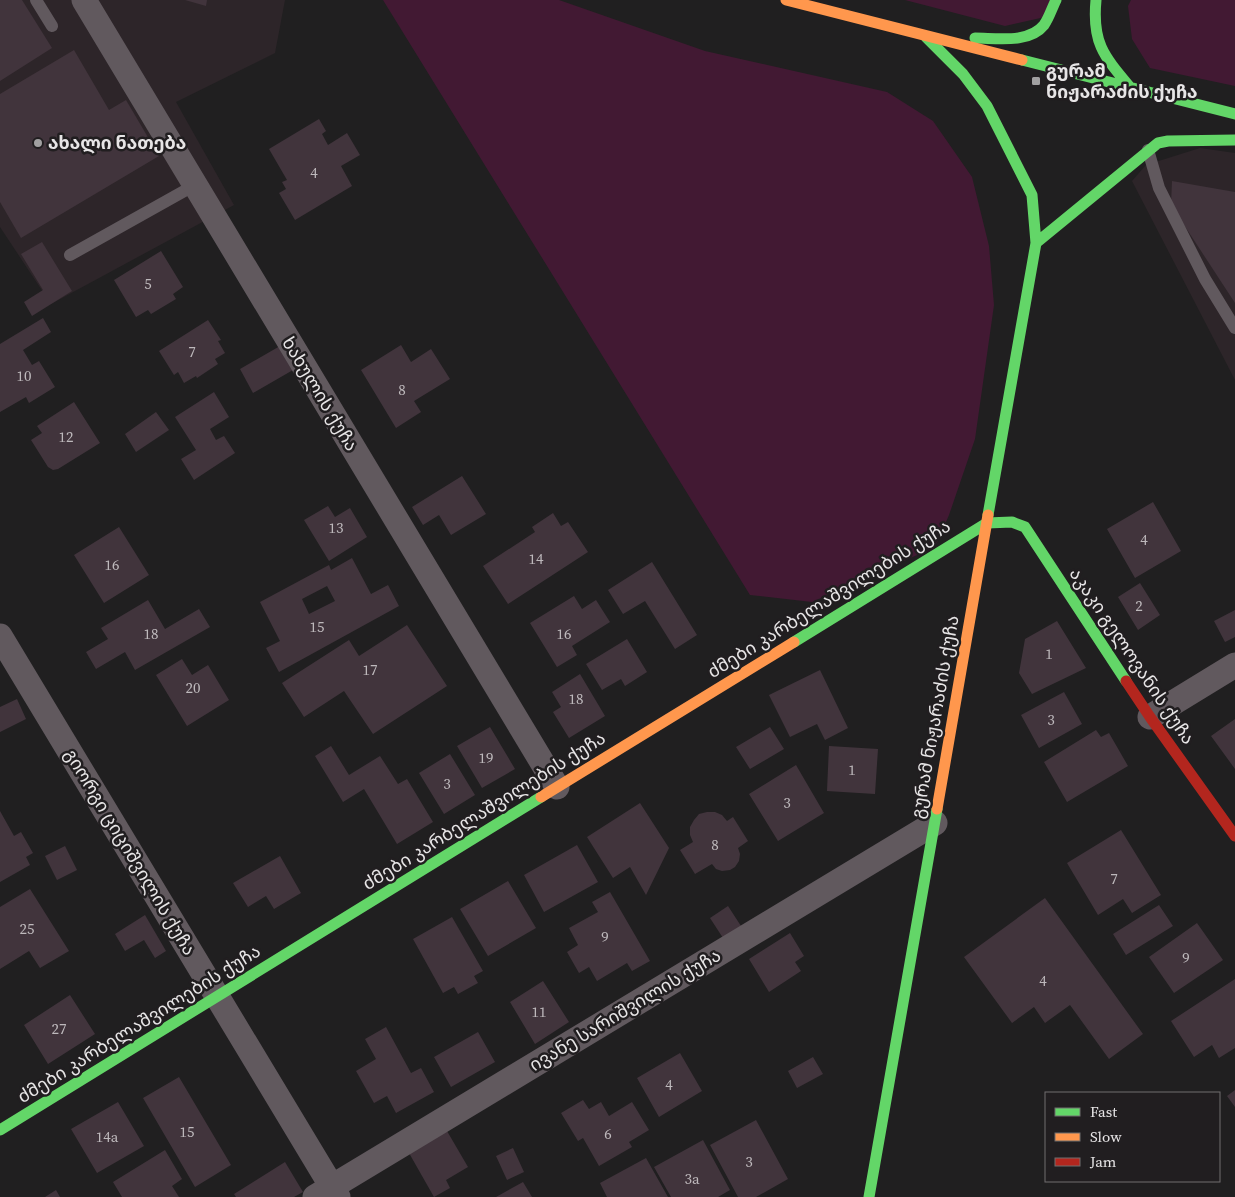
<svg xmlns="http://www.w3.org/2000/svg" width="1235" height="1197" font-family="'Source Serif 4','Noto Sans Georgian',serif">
<rect width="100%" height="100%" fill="#201f20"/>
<path fill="#2d2529" d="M0,0H285L275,53L176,102L234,205L51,304L0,227Z
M1200,148L1235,153V380L1132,181L1146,165Z"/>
<path fill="#421933" d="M383,0H559L705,51L887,92L933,121L972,177L989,246L994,305L975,439L949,515L935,547L812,602L750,595Z
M905,0H1061L1045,17L1005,26Z
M1131,0H1235V86L1150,68L1132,39L1128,6Z"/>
<path fill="#41343c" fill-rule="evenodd" d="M0,0H22L52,48L0,81Z
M185,0H207L206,6Z
M74,50L109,110L126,100L159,156L21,238L0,202V94Z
M319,119L326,131L322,134L328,145L347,133L360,155L341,166L352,186L295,220L279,193L286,189L282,182L287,180L269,149Z
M1172,181L1235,192V303L1171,205Z
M42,242L72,291L32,316L24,302L43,290L21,254Z
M161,251L183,287L173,294L176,299L151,314L148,310L136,317L114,280Z
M43,318L51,332L23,350L32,365L39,361L55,387L29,403L26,397L0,412V344Z
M208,320L221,340L218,341L225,353L215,359L218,364L197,378L196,376L184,383L178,372L174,375L159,351Z
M401,345L411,362L431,349L450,379L414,401L421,412L396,428L361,370Z
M280,346L293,370L253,393L240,369Z
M214,392L229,417L210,429L216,440L224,436L235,453L194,480L181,459L196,450L175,417Z
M74,402L100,443L58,469L53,470L48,467L31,440L42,433L37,426Z
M156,412L169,430L136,452L125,434Z
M462,476L486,514L451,535L439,515L423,525L412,507Z
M1153,502L1181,551L1135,578L1107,529Z
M328,506L335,517L350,508L367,537L329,561L304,520Z
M553,513L561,526L568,522L588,552L508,604L483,566L535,532L532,527Z
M119,527L149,575L104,603L74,555Z
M352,558L371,594L388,585L399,606L279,672L266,648L280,641L260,602L329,565L331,570ZM327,586L335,601L309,614L302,599Z
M652,562L697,635L675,649L645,601L623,614L608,590Z
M1140,583L1160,615L1138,630L1118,597Z
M574,596L582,609L596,600L610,622L572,646L577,655L557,667L530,623Z
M148,600L165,629L199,609L210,627L135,670L125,652L96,669L86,652L108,639L101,628Z
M1235,610V637L1225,642L1214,621Z
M1057,621L1086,668L1032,694L1019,673L1025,639Z
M407,625L447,686L373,734L344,691L304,717L282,683L349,640L359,656Z
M627,639L647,672L625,686L621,679L602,690L586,664Z
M182,659L192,675L208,665L229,700L187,726L156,675Z
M820,670L848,728L825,740L817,724L790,737L769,695Z
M580,674L605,716L569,738L553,712L561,707L552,692Z
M1064,692L1082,724L1039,748L1021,715Z
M17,699L26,719L0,732V707Z
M1235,719V769L1211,736Z
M490,727L515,769L482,788L457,746Z
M770,727L784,749L750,769L736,747Z
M1096,730L1101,737L1109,733L1128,766L1067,802L1044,762Z
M331,746L349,775L380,756L398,784L407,779L433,822L397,844L364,789L343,802L315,756Z
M829,746L878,749L875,794L827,791Z
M450,754L475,795L444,814L419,773Z
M796,765L824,813L778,841L749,794Z
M640,803L669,848L646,895L630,867L613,878L587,837Z
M0,811L14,836L21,832L33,853L26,857L30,865L0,882Z
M707,812H715L722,815L727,821L733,817L748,841L738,848L740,854L739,861L735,867L730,870L722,871L716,869L712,864L695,874L680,850L693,842L690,835V827L694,820L699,814Z
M1121,830L1161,895L1132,913L1123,899L1098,915L1067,863Z
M577,845L598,882L544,912L524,875Z
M65,846L77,870L57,880L45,856Z
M280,856L301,893L274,909L266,896L248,907L233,883Z
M508,881L536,928L488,956L460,909Z
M30,889L69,951L40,968L29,951L0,969V907Z
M610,892L650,961L632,971L627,963L597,981L589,967L579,973L567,952L578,945L569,928L598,912L592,902Z
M1045,898L1143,1034L1109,1059L1070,1005L1045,1023L1034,1007L1012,1023L964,957Z
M1159,905L1173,926L1126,955L1113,934Z
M728,906L741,926L723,938L710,918Z
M145,915L166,951L155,958L144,940L125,951L115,934Z
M452,917L483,971L474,976L478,983L458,994L454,987L443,993L413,939Z
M1197,923L1223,960L1174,993L1149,957Z
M790,933L804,956L795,962L801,971L769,992L749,959Z
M1235,979V1048L1219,1058L1212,1045L1194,1057L1171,1021Z
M543,981L569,1022L535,1044L510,1002Z
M70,995L95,1034L48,1064L24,1025Z
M386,1027L411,1073L421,1068L434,1092L396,1113L387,1096L374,1103L356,1071L376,1059L365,1039Z
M478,1032L495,1062L451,1087L434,1057Z
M680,1053L702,1091L659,1117L637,1078Z
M813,1057L823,1074L797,1088L788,1071Z
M179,1077L231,1165L195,1187L143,1098Z
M1235,1090V1107L1227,1096Z
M583,1100L589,1109L601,1102L609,1116L632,1102L649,1130L629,1142L632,1147L599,1166L583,1138L578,1141L561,1113Z
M118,1102L144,1146L97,1173L71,1129Z
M756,1120L788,1179L756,1197H738L710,1145Z
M447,1131L468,1167L446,1180L450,1188L434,1197L409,1153Z
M703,1140L730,1190L718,1197H671L654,1167Z
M513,1148L524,1172L507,1180L496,1156Z
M165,1150L182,1179L172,1186L179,1197H122L113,1182Z
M646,1158L668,1197H607L600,1183Z
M285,1162L303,1192L294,1197H236L234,1194Z
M523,1182L532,1197H496Z
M56,1190L60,1197H45Z"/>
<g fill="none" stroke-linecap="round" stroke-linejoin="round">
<path stroke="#61595e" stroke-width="12" d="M36,0L52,26
M1148,150L1159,188L1205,279L1235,328
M70,255L195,185"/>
<path stroke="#61595e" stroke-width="25" d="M84,0L557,787
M0,636L338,1197
M1150,717L1235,665
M315,1197L935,823"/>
<path stroke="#63d668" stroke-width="11" d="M1096,0C1092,42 1103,55 1129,86
M926,37L963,74L987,106L1032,195L1036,243L988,515
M975,38C996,38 1029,44 1044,25C1049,18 1052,8 1056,0
M1022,60L1235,114
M1036,243L1158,143L1168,141L1235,140
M794,642L987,523L1012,522L1025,527L1126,681
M0,1130L541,797
M869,1197L937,809"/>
<path stroke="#ff974d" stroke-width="11" d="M786,0L1022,60
M541,797L794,642
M937,809L988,515"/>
<path stroke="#b3261e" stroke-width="11" d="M1126,681L1150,717L1235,836"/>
</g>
<g fill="#a1a0a1" stroke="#211e20" stroke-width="2">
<rect x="1031" y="76" width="10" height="10" rx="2.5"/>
<circle cx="38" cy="143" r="5"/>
</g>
<g text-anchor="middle" stroke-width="5" stroke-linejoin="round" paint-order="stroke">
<g font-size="15" fill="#beb9bc">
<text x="314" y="178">4</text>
<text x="148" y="289">5</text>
<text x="192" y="357">7</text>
<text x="24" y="381">10</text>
<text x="402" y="395">8</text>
<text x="66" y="442">12</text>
<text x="336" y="533">13</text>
<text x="1144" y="545">4</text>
<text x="536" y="564">14</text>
<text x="112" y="570">16</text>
<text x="1139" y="611">2</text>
<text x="317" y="632">15</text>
<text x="151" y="639">18</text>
<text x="564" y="639">16</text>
<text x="1049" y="659">1</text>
<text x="370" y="675">17</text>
<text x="193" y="693">20</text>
<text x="576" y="704">18</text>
<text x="1051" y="725">3</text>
<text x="486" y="763">19</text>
<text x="852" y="775">1</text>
<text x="447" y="789">3</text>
<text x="787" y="808">3</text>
<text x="715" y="850">8</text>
<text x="1114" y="884">7</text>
<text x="27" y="934">25</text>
<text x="605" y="942">9</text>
<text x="1186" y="963">9</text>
<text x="1043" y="986">4</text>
<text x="539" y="1017">11</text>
<text x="59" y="1034">27</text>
<text x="669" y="1090">4</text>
<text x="187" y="1137">15</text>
<text x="608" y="1139">6</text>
<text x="107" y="1142">14a</text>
<text x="749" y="1167">3</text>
<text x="692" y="1184">3a</text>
</g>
<g font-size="18" font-weight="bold" fill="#e7e5e6" stroke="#211e20" text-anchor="start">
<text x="1046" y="77">გურამ<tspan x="1046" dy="21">ნიჟარაძის ქუჩა</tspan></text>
<text x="48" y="149">ახალი ნათება</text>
</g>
<g font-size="18" fill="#e7e5e6" stroke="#211e20">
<text transform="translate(320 394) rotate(59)" y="6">ხახულის ქუჩა</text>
<text transform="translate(829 599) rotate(-32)" y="6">ძმები კარბელაშვილების ქუჩა</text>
<text transform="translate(1132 656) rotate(56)" y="6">აკაკი გელოვანის ქუჩა</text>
<text transform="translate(935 717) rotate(-80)" y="6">გურამ ნიჟარაძის ქუჩა</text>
<text transform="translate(484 811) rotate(-32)" y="6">ძმები კარბელაშვილების ქუჩა</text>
<text transform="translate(130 852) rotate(59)" y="6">გიორგი ციციშვილის ქუჩა</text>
<text transform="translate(625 1010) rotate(-31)" y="6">ივანე სარიშვილის ქუჩა</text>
<text transform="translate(139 1024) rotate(-32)" y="6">ძმები კარბელაშვილების ქუჩა</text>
</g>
</g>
<rect x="1045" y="1092" width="175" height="90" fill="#211e20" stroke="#706e6f"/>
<rect x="1055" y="1108" width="25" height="8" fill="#63d668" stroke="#706e6f"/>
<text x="1090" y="1117" font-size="15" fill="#e7e5e6">Fast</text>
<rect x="1055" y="1133" width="25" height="8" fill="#ff974d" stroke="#706e6f"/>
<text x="1090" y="1142" font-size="15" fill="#e7e5e6">Slow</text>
<rect x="1055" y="1158" width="25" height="8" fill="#b3261e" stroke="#706e6f"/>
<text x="1090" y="1167" font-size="15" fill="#e7e5e6">Jam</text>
</svg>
